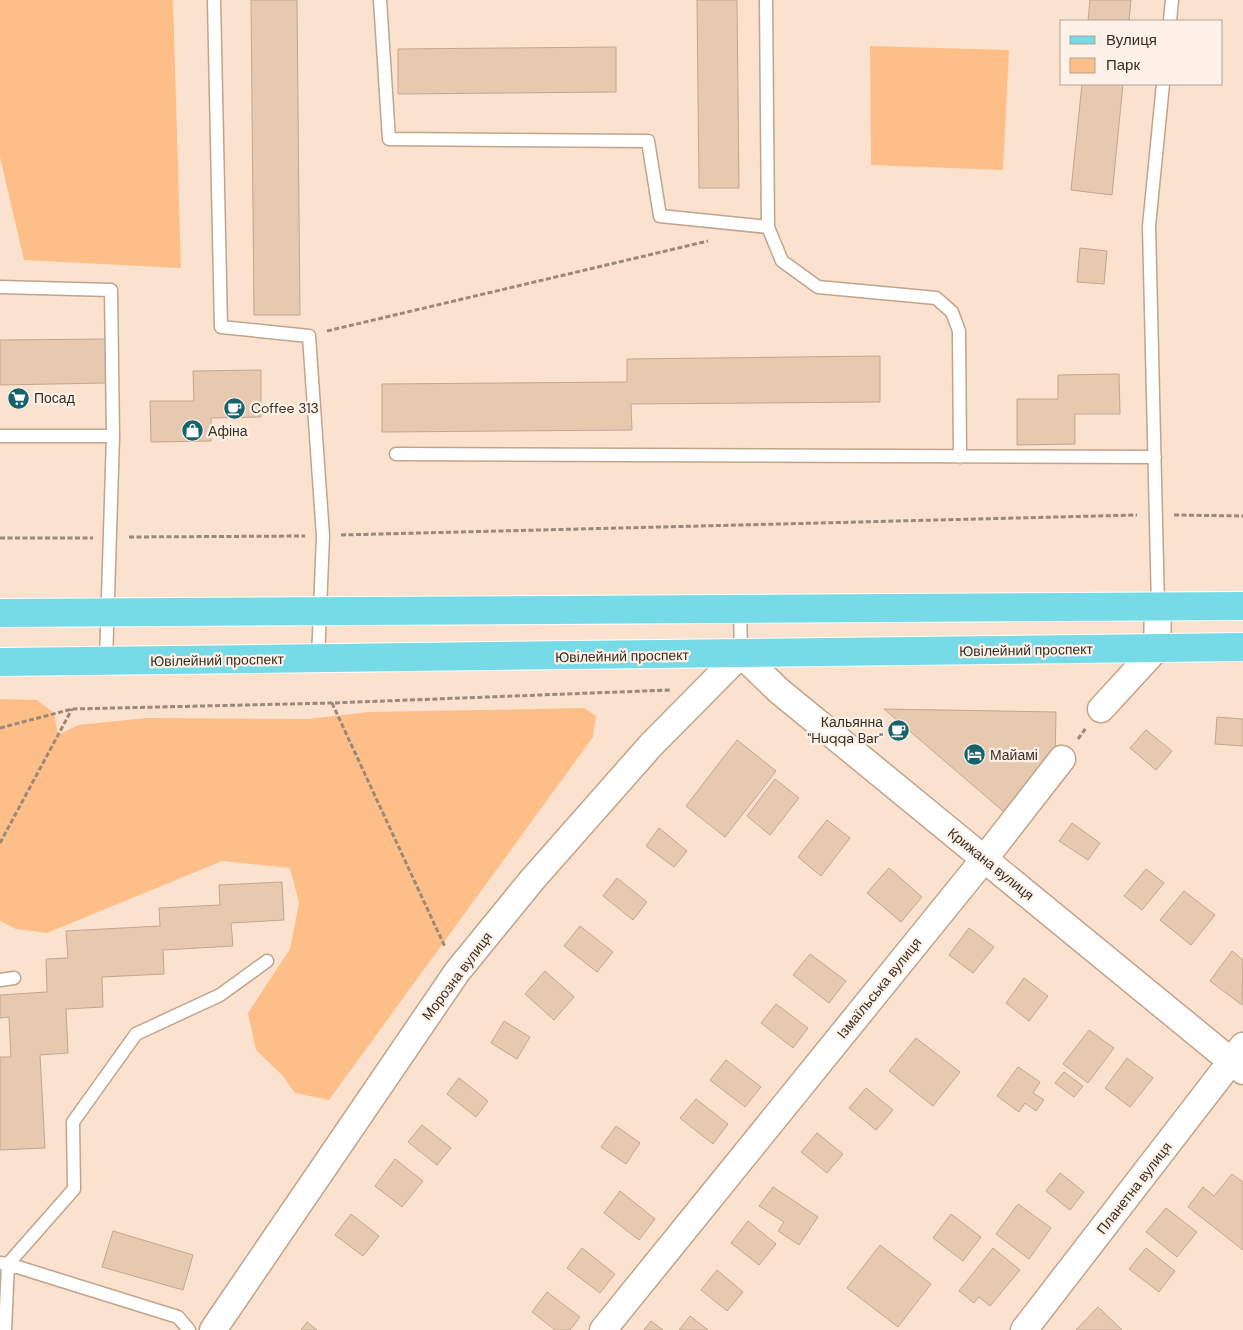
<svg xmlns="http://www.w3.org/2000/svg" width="1243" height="1330" font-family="'DM Sans',sans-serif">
<rect width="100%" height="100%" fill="#fbe2ce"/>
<path fill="#fdbf87" d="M0,0H173L181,268L24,260L0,157Z
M870,46L1009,50L1003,170L871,165Z
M0,699L37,700L54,713L58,735L78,725L147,718L308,719L369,712L584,708L596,716L593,737L329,1100L295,1093L282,1075L256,1050L248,1013L290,949L299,903L290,868L222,861L47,933L16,929L0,921Z"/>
<path fill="#e6c9af" stroke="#c3a68e" d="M251,0H297L300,315H254Z
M697,0H737L739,188H699Z
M1090,0H1131L1129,21H1088Z
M616,47V92L398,94V49Z
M1082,84H1123L1112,195L1071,190Z
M1080,248L1107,251L1104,284L1077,282Z
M106,339V383L0,385V340Z
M880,356V402L631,404L632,430L382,432V384L627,382V359Z
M261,370V417L211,418V441L151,442L150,401H194L193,371Z
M1119,374L1120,414H1075V444L1017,445V399H1058V375Z
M884,709L1056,712L1055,765L1010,817Z
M1217,717L1243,719V746L1215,744Z
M1146,730L1172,751L1156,770L1130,748Z
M737,740L776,771L725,837L686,806Z
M775,779L799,798L770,835L747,816Z
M827,820L850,838L821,876L798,857Z
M1072,823L1100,843L1088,860L1059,841Z
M659,828L687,851L674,867L646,846Z
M889,868L922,897L901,922L867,893Z
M1146,869L1164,883L1142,910L1124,896Z
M617,878L647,902L633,920L603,896Z
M282,882L284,920L231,923L233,946L163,950L164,974L102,977L103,1007L66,1009L68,1053L40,1055L45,1148L0,1150V1057H11L9,1017L0,1018V995L47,992L46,959L68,958L66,931L160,926L159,908L220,905L219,885Z
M1184,891L1215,915L1191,945L1160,920Z
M580,926L613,952L597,972L564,946Z
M969,928L994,947L973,973L949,955Z
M1232,951L1243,960L1242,1005L1210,981Z
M810,954L846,981L829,1003L793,975Z
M545,971L574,997L554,1020L525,994Z
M1024,978L1048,996L1029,1021L1006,1003Z
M776,1004L808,1028L793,1048L761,1023Z
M504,1021L530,1037L517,1059L491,1043Z
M1089,1030L1114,1048L1088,1083L1063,1064Z
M916,1038L960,1072L933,1106L889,1071Z
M1127,1058L1153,1078L1130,1107L1105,1088Z
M726,1060L761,1087L745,1107L710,1080Z
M1018,1067L1040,1082L1033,1093L1044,1100L1036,1111L1025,1103L1019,1112L997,1096Z
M1064,1072L1083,1086L1074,1097L1055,1083Z
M459,1078L488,1101L476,1117L447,1094Z
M866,1088L893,1110L876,1130L849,1108Z
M696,1099L728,1124L713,1144L680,1118Z
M422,1125L451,1148L437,1165L408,1142Z
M616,1126L640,1143L626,1164L601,1147Z
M817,1133L843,1154L827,1173L801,1152Z
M395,1159L423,1181L402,1207L375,1186Z
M1060,1173L1084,1192L1070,1210L1046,1191Z
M1232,1174L1243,1182V1250L1188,1207L1203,1187L1214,1196Z
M773,1187L818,1217L799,1245L778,1231L784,1222L759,1206Z
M620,1191L655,1219L639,1240L604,1213Z
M1018,1204L1051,1228L1029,1259L996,1234Z
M1166,1208L1197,1232L1177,1257L1146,1232Z
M351,1214L379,1236L363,1256L335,1235Z
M951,1214L981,1237L963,1261L933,1238Z
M748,1221L776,1244L759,1265L731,1243Z
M113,1231L193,1255L183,1290L102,1267Z
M880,1245L931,1284L898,1327L847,1288Z
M582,1248L615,1274L600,1293L567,1268Z
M993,1248L1020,1270L990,1306L979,1297L974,1303L959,1291Z
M1146,1248L1175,1271L1159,1292L1129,1269Z
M717,1270L743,1292L727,1311L701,1290Z
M547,1292L580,1317L570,1330H555L532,1312Z
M1098,1307L1122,1330H1076Z
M690,1316L708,1330H679Z
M651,1321L663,1330H644Z
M307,1322L317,1330H301Z"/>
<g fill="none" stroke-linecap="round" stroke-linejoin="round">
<defs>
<path id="service" d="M214,0L221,327L309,336L323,536L318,659
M380,0L389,139L648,141L660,216L768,227L782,261L818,287L936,298L952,312L959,331L960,457
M766,0L768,227
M1170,21L1172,0
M0,287L111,290L113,436
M0,436H113L106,661
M396,454L1155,457
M1158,607L1149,226L1163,84
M740,609L741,654
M0,980L14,978
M0,1263L8,1264L5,1330
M189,1330L178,1317L8,1264L74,1189L73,1122L136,1034L220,995L267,961"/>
<path id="minor" d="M1101,709L1157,648L1158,607
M213,1330L457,972L532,880L651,745L741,654L778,690L1243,1071
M603,1330L985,858L1062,759
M1024,1330L1243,1046"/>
<path id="primary" d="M0,613L1243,606
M0,662L1243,647"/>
</defs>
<use href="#service" stroke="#c0a48b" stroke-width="15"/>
<use href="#minor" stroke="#c0a48b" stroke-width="29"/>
<use href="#primary" stroke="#fff" stroke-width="30"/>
<path stroke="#9a8879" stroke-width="3" stroke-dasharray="5 2.5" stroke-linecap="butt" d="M327,331L708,241
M1174,515L1243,516
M341,535L1137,515
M129,537L305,536
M0,538H93
M332,703L445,947
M0,728L72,709L332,703L670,690
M1078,739L1086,728
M0,843L72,709"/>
<use href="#service" stroke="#fff" stroke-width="12"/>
<use href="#minor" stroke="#fff" stroke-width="26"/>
<use href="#primary" stroke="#76dbe6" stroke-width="28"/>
</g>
<defs>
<symbol id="supermarket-disc" viewBox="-11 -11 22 22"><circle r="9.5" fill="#15636c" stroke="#fef2e8"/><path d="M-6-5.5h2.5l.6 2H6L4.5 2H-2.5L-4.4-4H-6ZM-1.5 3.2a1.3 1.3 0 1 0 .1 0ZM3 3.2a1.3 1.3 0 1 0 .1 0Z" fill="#fff"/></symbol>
<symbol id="cafe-disc" viewBox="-11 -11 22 22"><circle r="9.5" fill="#15636c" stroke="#fef2e8"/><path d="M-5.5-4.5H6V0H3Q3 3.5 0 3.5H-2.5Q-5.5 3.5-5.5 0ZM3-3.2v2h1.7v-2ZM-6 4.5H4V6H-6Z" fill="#fff"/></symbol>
<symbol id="shop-disc" viewBox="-11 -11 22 22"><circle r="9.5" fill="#15636c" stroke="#fef2e8"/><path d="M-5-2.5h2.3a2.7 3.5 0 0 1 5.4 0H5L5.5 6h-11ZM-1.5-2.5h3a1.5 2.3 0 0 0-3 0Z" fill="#fff"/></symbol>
<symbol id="hotel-disc" viewBox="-11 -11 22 22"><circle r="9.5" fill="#15636c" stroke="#fef2e8"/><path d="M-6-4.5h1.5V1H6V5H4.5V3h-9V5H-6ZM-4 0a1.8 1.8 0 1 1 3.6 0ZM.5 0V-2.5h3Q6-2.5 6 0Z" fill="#fff"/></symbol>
</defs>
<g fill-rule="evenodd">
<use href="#supermarket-disc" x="6" y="386" width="25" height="25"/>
<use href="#cafe-disc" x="222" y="396" width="25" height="25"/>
<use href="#shop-disc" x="180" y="418" width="25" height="25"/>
<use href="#cafe-disc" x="886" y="718" width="25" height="25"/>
<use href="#hotel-disc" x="962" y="742" width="25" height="25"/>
</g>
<g text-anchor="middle" stroke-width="4.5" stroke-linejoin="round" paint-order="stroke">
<g font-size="14" fill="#382d23" stroke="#fef2e8" text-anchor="start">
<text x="34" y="403">Посад</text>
<text x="251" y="413">Coffee 313</text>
<text x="208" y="436">Афіна</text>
<text x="883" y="727" text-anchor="end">Кальянна<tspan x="883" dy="16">"Huqqa Bar"</tspan></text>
<text x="990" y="760">Майамі</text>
</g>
<g font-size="14" fill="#382d23" stroke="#fef2e8">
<text transform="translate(1026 650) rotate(-1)" y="5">Ювілейний проспект</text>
<text transform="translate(622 656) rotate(-1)" y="5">Ювілейний проспект</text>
<text transform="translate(217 660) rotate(-1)" y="5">Ювілейний проспект</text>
<text transform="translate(991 864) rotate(39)" y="5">Крижана вулиця</text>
<text transform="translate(457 976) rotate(-53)" y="5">Морозна вулиця</text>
<text transform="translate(879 988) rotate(-51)" y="5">Ізмаїльська вулиця</text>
<text transform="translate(1134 1188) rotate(-52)" y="5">Планетна вулиця</text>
</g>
</g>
<rect x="1060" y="20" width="162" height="65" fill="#fef2e8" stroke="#afa399"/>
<rect x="1070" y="36" width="25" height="8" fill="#76dbe6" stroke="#afa399"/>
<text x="1106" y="45" font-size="15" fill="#382d23">Вулиця</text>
<rect x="1070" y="58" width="25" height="15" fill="#fdbf87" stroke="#afa399"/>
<text x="1106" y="70" font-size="15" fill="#382d23">Парк</text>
</svg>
